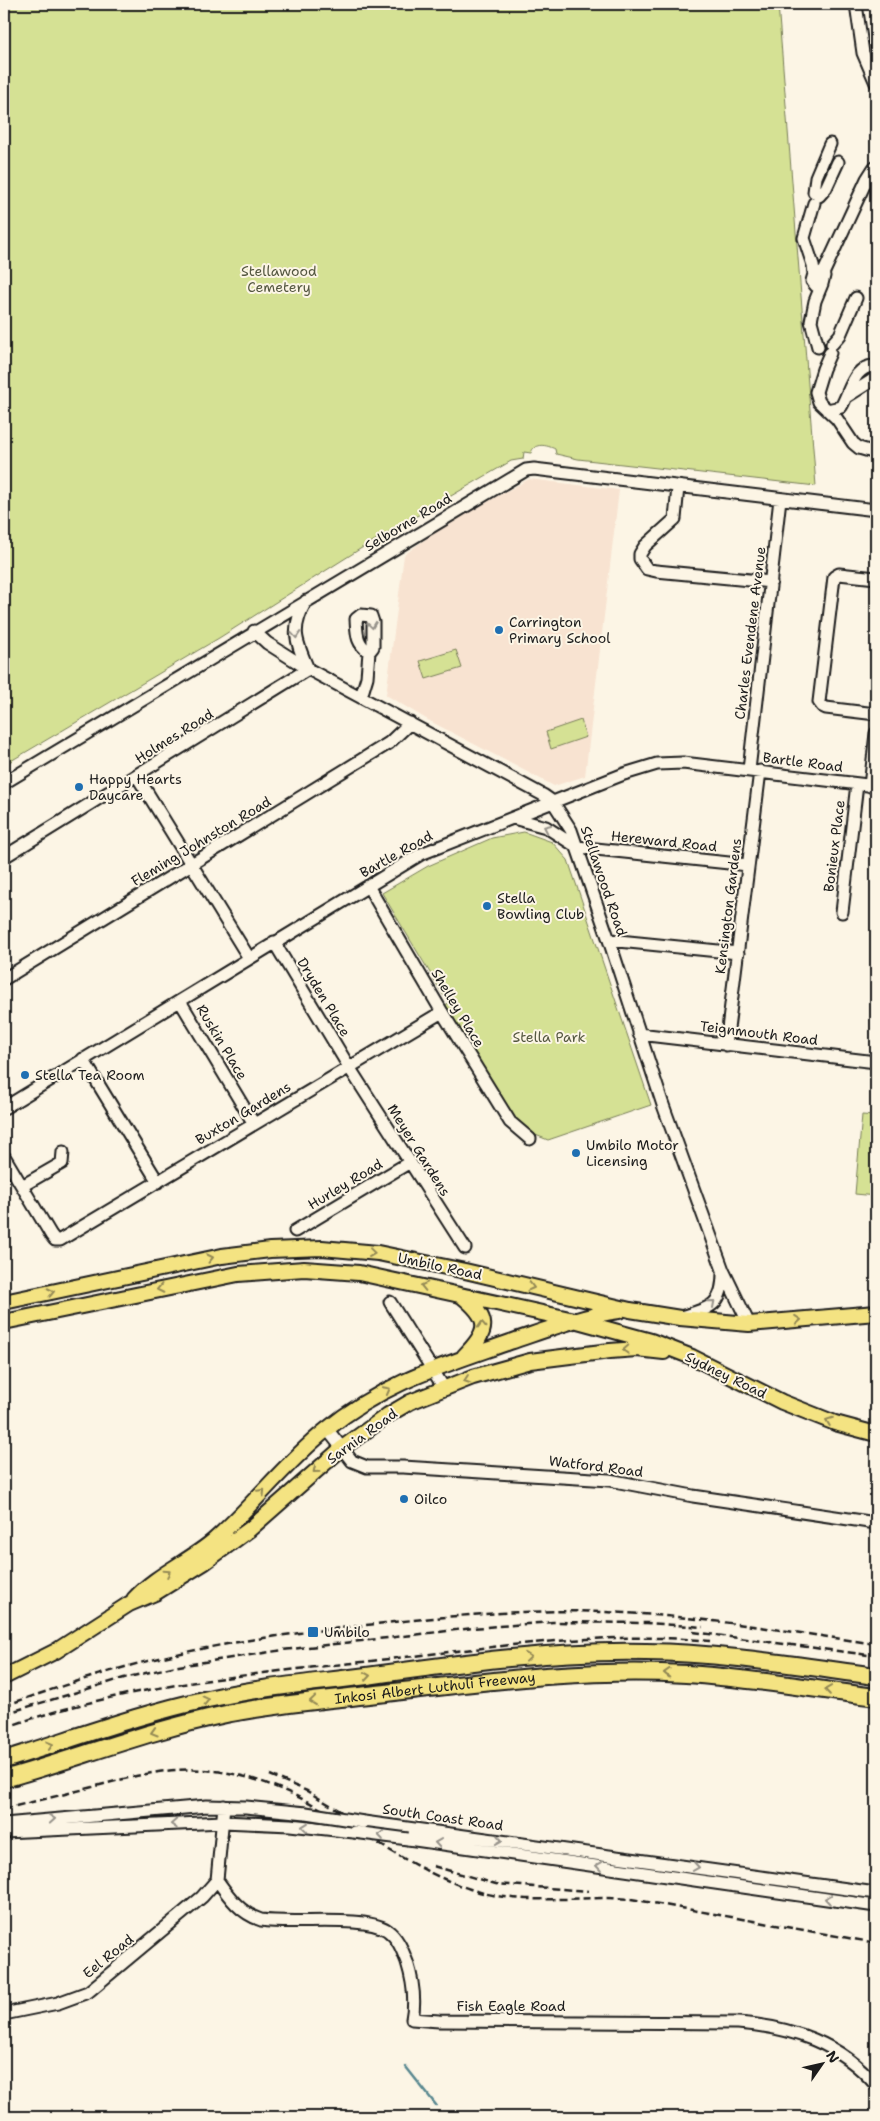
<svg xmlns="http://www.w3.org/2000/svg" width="880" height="2121" font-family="'Shantell Sans',sans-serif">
<rect width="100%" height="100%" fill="#fcf5e5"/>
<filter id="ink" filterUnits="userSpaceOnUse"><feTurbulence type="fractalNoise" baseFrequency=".02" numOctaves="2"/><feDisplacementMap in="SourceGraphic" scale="10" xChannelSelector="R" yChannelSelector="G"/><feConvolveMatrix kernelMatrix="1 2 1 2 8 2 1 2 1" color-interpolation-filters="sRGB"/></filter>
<g filter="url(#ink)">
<path fill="#f8e3d1" d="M529,479L619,490L585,776L554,786L428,720L386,695L404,555L443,526Z"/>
<path fill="#d5e194" stroke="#787e58" d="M4,4H778L816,486L578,459L556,454L555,449C547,445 534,442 531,453L524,452L523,459L511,461L360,549L219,638L4,765Z
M456,650L462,668L426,679L420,661Z
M581,720L586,737L551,749L546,732Z
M524,832L552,842L568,860L651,1105L548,1140L523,1130L513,1121L445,1005L453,1001L444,996L382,893L428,866L492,838Z
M862,1115L876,1116V1196L855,1194Z"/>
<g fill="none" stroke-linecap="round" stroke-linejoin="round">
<path stroke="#58878f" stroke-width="2.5" d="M406,2067L436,2105
M446,2117H447"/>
<defs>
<path id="minor" d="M856,4L863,53L876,83
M814,192L816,177L830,144
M819,196L826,188L838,162
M814,203L804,238L813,265L814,274L812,281L816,286L822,284L824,276L821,273L814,274
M823,274L867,179L874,168H876
M832,344L840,335L856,298
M818,347L811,321L815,301L822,284
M830,353L823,369L816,392L819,402L837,419L853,443L859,448L876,453
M846,397L876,378
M827,410L841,407C850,392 854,364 876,366
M678,487L675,519L645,546L640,554V559L647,569L656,571L771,582
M876,578L839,574L834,577L819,702L822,706L826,708L876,714
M254,631L267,643L308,669L543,795L553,802L571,830L609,940L663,1105L723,1270L749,1324
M361,697L367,677L369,652L373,647V622L371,616L361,615L356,619C357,634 356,643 369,652
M749,770L780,499
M137,776L249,958
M4,783L526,470L534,469L876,510
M870,786L876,733
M513,818L546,827L577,847L748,865
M4,857L308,669C296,641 290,630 306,601
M368,886L442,1012L510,1122L530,1139
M842,912L857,784
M609,940L738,953
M274,942L349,1067L465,1248
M4,979L389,743L410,723
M180,1001L254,1124
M639,1034L876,1062
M726,1045L760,771
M83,1059L158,1182
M4,1108L421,854L624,774L657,764L683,763L876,786
M4,1156L51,1235L55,1240H60L442,1012
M22,1186L62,1163L63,1152
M295,1231L410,1162
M390,1302L444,1388
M681,1317C710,1308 723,1306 723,1273
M327,1429L352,1461L367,1467H403L609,1480L693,1496L876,1523
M364,1822L876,1893
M4,1824L207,1806L246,1807L306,1813
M4,1832L223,1822L290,1825L354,1832
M408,1839L876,1906
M217,1880C229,1897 240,1913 261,1920C293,1925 363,1915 387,1930C398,1938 402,1949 407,1962C413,1981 416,1999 412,2019L439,2021L738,2023C792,2027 840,2043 876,2085
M4,2014L58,2003L88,1992L202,1897L217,1880L224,1806"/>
<path id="major" d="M462,1296C490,1319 490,1330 464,1356
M4,1302L222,1256L270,1250L322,1248L378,1253L465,1271L630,1310L680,1318L749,1324L876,1313
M4,1322L238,1274L304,1269L359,1273L574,1320L651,1341L692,1357L782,1402L835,1423L876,1434
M134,1599C156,1575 188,1562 213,1541C253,1506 285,1463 326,1430C383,1383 442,1366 510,1342C546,1330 581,1316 619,1311
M4,1677L56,1651L129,1604L155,1593L205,1562L250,1529L341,1449L388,1415L410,1402L473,1377L530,1361L610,1351L637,1349L664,1352"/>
<g id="highway">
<path d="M4,1760C72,1739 139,1714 208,1699C260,1687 314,1683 367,1676C459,1663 553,1650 646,1652C723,1653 800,1666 876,1676"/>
<path id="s1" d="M4,1779C78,1758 150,1730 226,1714C281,1703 338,1699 394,1692C491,1681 588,1668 686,1674C750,1678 813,1689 876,1697"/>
</g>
</defs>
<use href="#minor" stroke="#1c1c1c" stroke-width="15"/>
<use href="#major" stroke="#1c1c1c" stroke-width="18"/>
<use href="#highway" stroke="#1c1c1c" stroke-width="20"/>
<use href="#minor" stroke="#fcf5e5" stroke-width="11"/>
<use href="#major" stroke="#f4e382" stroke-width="14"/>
<use href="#highway" stroke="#f4e382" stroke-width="16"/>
<path stroke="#1c1c1c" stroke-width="2.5" stroke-dasharray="8 4" stroke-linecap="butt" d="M693,1632L876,1656
M4,1706C67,1684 130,1663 196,1650C258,1637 322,1630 385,1623C458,1615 530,1609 603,1612C694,1615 785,1631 876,1644
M4,1714L124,1678L172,1667L283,1650L473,1628L553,1622L647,1623L703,1627
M4,1728C24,1721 45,1714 65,1709C173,1679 287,1671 397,1658C501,1646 606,1631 710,1641
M270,1775L307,1791L345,1814
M4,1809C31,1802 58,1796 85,1789C124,1779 162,1767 203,1770C307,1776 376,1858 470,1889C521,1907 578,1895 631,1899L876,1943
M433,1866L496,1884L588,1891"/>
<defs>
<path id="minor-bridge" d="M306,1813L364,1822
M354,1832L408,1839"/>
</defs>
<use href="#minor-bridge" stroke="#1c1c1c" stroke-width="15" stroke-linecap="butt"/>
<use href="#minor-bridge" stroke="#fcf5e5" stroke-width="11"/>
</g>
<defs><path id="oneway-chevron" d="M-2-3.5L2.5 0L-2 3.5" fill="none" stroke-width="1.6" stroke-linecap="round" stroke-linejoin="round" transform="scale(1.25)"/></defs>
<g stroke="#97938b">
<use href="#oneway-chevron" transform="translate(372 625) rotate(82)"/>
<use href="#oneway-chevron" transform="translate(296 635) rotate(85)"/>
<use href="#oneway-chevron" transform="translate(547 828) rotate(-155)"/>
<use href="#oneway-chevron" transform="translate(712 1303) rotate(-41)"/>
<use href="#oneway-chevron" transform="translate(52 1819) rotate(-5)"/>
<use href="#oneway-chevron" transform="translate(174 1824) rotate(177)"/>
<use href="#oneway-chevron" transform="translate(305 1827) rotate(-174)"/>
<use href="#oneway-chevron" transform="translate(381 1835) rotate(-172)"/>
<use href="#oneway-chevron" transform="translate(499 1840) rotate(8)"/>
<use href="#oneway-chevron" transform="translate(438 1843) rotate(-172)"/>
<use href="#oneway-chevron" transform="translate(599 1866) rotate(-172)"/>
<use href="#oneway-chevron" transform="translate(696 1867) rotate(8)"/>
<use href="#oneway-chevron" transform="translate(828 1899) rotate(-172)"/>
</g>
<g stroke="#938954">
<use href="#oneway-chevron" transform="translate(372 1253) rotate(7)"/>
<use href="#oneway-chevron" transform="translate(210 1258) rotate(-12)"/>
<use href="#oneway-chevron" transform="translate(424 1286) rotate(-167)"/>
<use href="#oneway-chevron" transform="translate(531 1287) rotate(14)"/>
<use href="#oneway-chevron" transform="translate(160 1289) rotate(168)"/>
<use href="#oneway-chevron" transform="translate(51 1292) rotate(-12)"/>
<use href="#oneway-chevron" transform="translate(798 1320) rotate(-5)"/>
<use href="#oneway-chevron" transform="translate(482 1325) rotate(-93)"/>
<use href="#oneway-chevron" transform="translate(626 1350) rotate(177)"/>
<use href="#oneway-chevron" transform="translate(467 1380) rotate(161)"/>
<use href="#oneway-chevron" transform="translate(387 1390) rotate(-28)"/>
<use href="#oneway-chevron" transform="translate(829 1421) rotate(-159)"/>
<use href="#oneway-chevron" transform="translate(316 1470) rotate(140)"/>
<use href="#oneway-chevron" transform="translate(262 1492) rotate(-46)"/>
<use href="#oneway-chevron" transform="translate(167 1573) rotate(-33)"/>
<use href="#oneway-chevron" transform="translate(528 1657) rotate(-6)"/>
<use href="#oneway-chevron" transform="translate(667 1673) rotate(-178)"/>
<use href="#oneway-chevron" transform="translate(367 1676) rotate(-8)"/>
<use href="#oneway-chevron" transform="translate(828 1690) rotate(-172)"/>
<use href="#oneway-chevron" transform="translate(206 1700) rotate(-13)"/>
<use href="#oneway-chevron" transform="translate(313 1701) rotate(174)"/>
<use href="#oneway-chevron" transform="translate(154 1732) rotate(163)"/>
<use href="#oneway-chevron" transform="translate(50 1745) rotate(-17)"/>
</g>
</g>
<g fill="#1f6fb2" stroke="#fcf5e5" stroke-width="2">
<circle cx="499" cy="630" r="5"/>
<circle cx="79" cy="787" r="5"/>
<circle cx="487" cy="906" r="5"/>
<circle cx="25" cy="1075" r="5"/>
<circle cx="576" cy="1153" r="5"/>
<circle cx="404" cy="1499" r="5"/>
<rect x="307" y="1626" width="12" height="12" rx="2.5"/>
</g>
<g text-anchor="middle" stroke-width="4" stroke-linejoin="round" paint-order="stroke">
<g font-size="14" fill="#545740" stroke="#fcf5e5">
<text x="279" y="276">Stellawood<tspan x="279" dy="16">Cemetery</tspan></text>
<text x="549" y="1042">Stella Park</text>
</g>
<g font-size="14" fill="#1c1c1c" stroke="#fcf5e5">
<text transform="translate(408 522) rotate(-31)" y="5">Selborne Road</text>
<text transform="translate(750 633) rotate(-83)" y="5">Charles Evendene Avenue</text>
<text transform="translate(174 736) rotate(-32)" y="5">Holmes Road</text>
<text transform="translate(803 762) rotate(7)" y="5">Bartle Road</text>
<text transform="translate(201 841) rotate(-31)" y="5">Fleming Johnston Road</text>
<text transform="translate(664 841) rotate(6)" y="5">Hereward Road</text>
<text transform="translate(834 846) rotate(-83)" y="5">Bonieux Place</text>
<text transform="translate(396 854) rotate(-29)" y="5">Bartle Road</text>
<text transform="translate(604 881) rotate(71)" y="5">Stellawood Road</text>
<text transform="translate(728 906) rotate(-83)" y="5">Kensington Gardens</text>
<text transform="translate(324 997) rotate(59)" y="5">Dryden Place</text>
<text transform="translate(458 1008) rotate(59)" y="5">Shelley Place</text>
<text transform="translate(759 1033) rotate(7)" y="5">Teignmouth Road</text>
<text transform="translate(222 1042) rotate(59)" y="5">Ruskin Place</text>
<text transform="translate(243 1113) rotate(-31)" y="5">Buxton Gardens</text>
<text transform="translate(419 1150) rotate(58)" y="5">Meyer Gardens</text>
<text transform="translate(345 1184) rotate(-31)" y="5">Hurley Road</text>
<text transform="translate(440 1266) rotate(12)" y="5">Umbilo Road</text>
<text transform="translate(726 1375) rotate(26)" y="5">Sydney Road</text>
<text transform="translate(362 1436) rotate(-36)" y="5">Sarnia Road</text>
<text transform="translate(596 1466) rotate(7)" y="5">Watford Road</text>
<text dy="5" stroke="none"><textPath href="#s1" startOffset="442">Inkosi Albert Luthuli Freeway</textPath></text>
<text transform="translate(443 1817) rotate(8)" y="5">South Coast Road</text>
<text transform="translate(108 1956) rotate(-39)" y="5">Eel Road</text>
<text x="511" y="2011">Fish Eagle Road</text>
</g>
<g font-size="14" fill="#1c1c1c" stroke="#fcf5e5" text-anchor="start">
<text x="509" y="627">Carrington<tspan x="509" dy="16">Primary School</tspan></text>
<text x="89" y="784">Happy Hearts<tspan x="89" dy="16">Daycare</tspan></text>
<text x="497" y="903">Stella<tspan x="497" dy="16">Bowling Club</tspan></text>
<text x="35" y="1080">Stella Tea Room</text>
<text x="586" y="1150">Umbilo Motor<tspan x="586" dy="16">Licensing</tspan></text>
<text x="414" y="1504">Oilco</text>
<text x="324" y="1637">Umbilo</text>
</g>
</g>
<rect width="880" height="2121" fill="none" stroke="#fcf5e5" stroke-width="20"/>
<rect x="10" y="10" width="860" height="2101" fill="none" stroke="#1c1c1c" stroke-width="2" filter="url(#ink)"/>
<g transform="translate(822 2064) rotate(56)" stroke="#fcf5e5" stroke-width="4" paint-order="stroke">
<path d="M0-4L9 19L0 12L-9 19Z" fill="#1c1c1c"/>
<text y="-8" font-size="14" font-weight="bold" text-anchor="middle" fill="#1c1c1c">N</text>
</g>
</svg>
